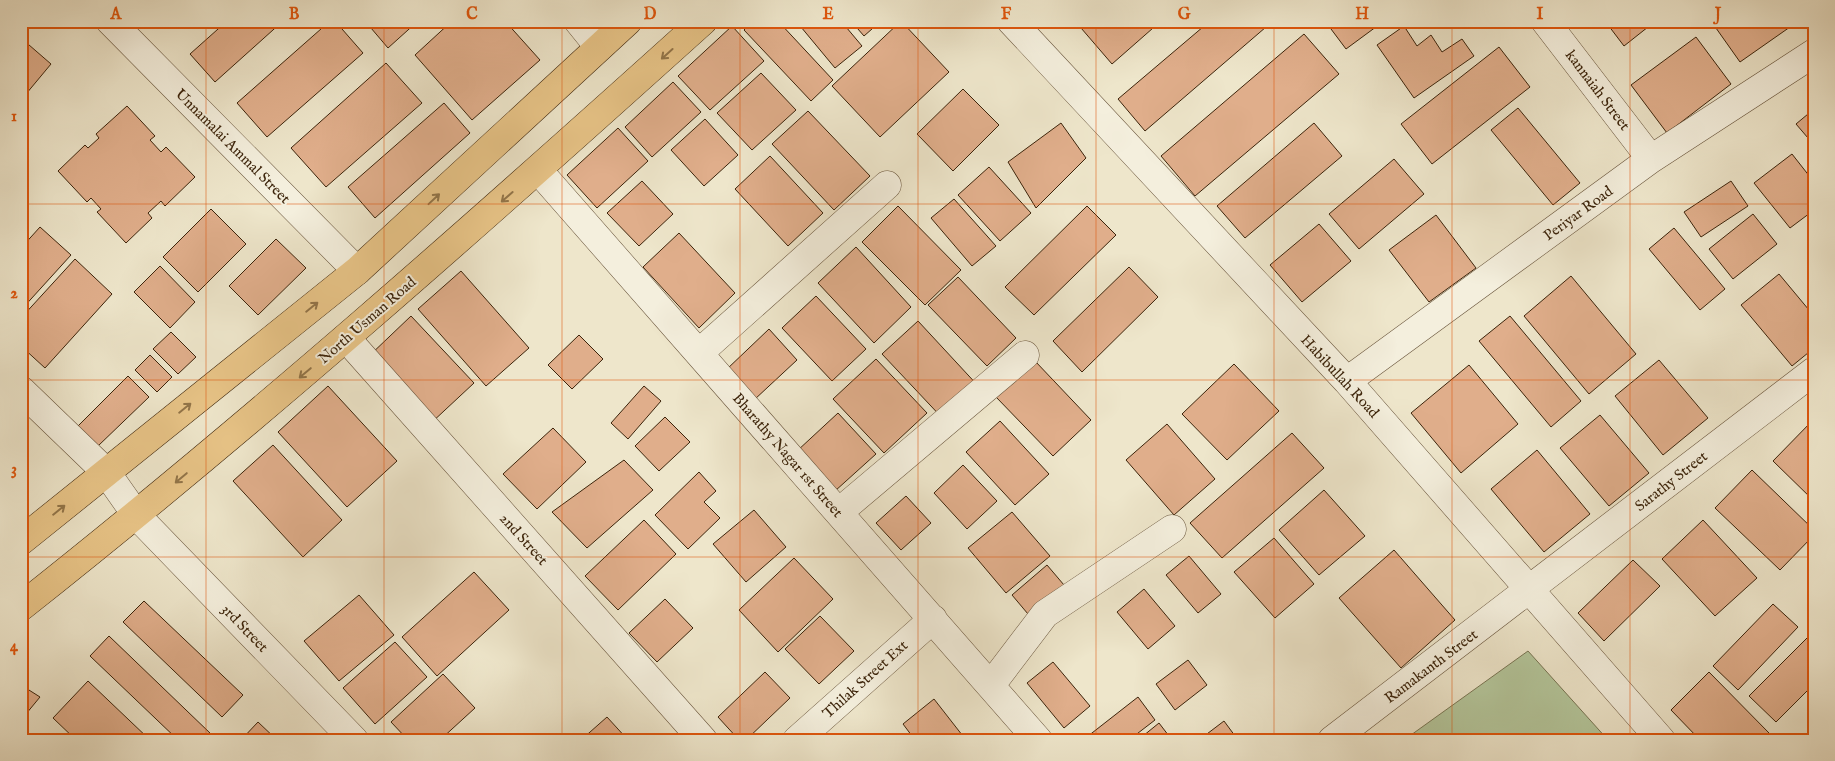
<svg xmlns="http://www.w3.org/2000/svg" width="1835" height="761" font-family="'IM FELL English',serif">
<rect width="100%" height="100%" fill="#eee6cb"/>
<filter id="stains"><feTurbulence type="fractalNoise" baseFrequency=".004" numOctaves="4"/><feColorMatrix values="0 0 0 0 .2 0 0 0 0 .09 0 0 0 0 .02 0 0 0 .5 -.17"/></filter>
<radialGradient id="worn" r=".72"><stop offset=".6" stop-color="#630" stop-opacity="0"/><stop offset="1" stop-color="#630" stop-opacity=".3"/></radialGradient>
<path fill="#b4c69b" stroke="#787553" d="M1528,651L1608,740H1404Z"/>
<path fill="#e0ae8b" stroke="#3c240b" d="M227,21H283L215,82L190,54Z
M330,21H335L363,53L267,137L237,103Z
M365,21H418L388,48Z
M452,21H505L540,60L472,120L415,55Z
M753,21H778L833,80L811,101L744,30Z
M796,21H841L862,46L835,68Z
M851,21H881L864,36Z
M901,21L949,72L880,137L832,86Z
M1075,21H1161L1112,64Z
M1210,21H1273L1145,131L1118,99Z
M1325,21H1384L1346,49Z
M1605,21H1643L1648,27L1624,46Z
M1711,21H1785L1790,27L1740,62Z
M1803,21H1814V34L1813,35Z
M732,26L764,61L710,110L678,76Z
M1404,26L1417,46L1431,35L1442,52L1462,39L1474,56L1414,98L1377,45Z
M1304,34L1339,74L1195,196L1161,156Z
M1696,37L1731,84L1667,133L1631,85Z
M21,38L51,64L21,100Z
M1499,47L1530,87L1432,164L1401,124Z
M386,63L422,103L326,187L291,148Z
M761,73L796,110L752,150L717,113Z
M673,82L701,112L652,157L625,127Z
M963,89L999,125L953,171L917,134Z
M444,103L470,133L375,218L348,187Z
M127,106L155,136L150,140L161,152L166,147L195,177L165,206L161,201L148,213L152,218L126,243L97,212L101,209L91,198L87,202L58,171L85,145L88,148L99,138L96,134Z
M1518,108L1580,183L1553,205L1491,130Z
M1814,109V145L1796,124Z
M808,111L870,176L834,210L772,144Z
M705,119L738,155L704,186L671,150Z
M1061,123L1086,158L1036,208L1008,162Z
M1314,123L1342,156L1245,238L1217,206Z
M618,128L648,161L597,208L567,175Z
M1792,154L1814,182V210L1790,228L1754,183Z
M770,156L823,213L788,246L735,189Z
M1394,159L1424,194L1359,249L1329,214Z
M989,167L1031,213L1000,241L958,195Z
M642,181L673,214L639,246L607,213Z
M1731,181L1748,206L1701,237L1684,212Z
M954,199L996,246L972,266L931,218Z
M898,206L961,270L925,305L862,242Z
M1087,206L1116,235L1034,315L1005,287Z
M211,209L246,244L198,292L163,257Z
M1753,214L1777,244L1733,279L1709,249Z
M1436,215L1476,268L1429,302L1389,250Z
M1319,224L1351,261L1302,302L1270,265Z
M40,227L71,255L21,310V248Z
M1674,228L1725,289L1700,310L1649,249Z
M679,233L735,293L699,328L643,267Z
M276,239L306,268L258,315L229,286Z
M856,247L911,307L874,343L818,283Z
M75,259L112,294L45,368L21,346V318Z
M160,266L195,302L170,328L134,292Z
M1129,267L1158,297L1082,372L1053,341Z
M461,271L529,348L486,386L418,309Z
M1779,274L1814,316V348L1792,366L1741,305Z
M1571,276L1636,354L1589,394L1524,316Z
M958,277L1016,338L987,366L928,305Z
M816,296L866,349L832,381L782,328Z
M411,316L474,383L430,424L368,357Z
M1510,316L1581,401L1551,427L1479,341Z
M918,321L981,389L946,422L882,354Z
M769,329L797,360L754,400L726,370Z
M171,332L196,357L178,374L153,349Z
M579,335L603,359L572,389L548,365Z
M150,355L172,377L157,392L135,370Z
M876,359L927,413L884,453L833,399Z
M1659,360L1708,418L1663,455L1615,396Z
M1035,361L1091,420L1053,456L996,397Z
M1234,364L1279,411L1227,460L1182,414Z
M1469,365L1518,424L1461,473L1411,413Z
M128,376L149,397L98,446L78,426Z
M328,386L397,461L347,507L278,432Z
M644,386L661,401L628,439L611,423Z
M838,413L876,454L835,491L797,451Z
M1600,415L1649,473L1609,506L1560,448Z
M665,417L690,442L659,471L635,446Z
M1814,419V501L1773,461Z
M1000,421L1049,474L1015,505L966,452Z
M1167,424L1215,479L1174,515L1126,460Z
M553,428L586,462L537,509L503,474Z
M1292,433L1324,468L1222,558L1190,523Z
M273,445L342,520L303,557L233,481Z
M1537,450L1590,514L1544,552L1491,489Z
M624,460L653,490L587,548L552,512Z
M963,465L997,501L967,529L934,493Z
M1752,470L1814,530V535L1780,570L1715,508Z
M699,472L716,491L704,502L720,518L688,549L655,515Z
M1324,490L1365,536L1319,575L1279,530Z
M906,496L931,523L901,550L876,523Z
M754,510L786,547L746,582L713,544Z
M1012,512L1050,556L1006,593L968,548Z
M644,520L676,554L618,610L585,576Z
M1703,520L1757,578L1715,616L1662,559Z
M1274,538L1314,584L1275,618L1234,572Z
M1394,550L1455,620L1401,668L1339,598Z
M1189,556L1221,594L1198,613L1166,575Z
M794,558L833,599L778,652L739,610Z
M1633,560L1660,586L1604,641L1578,613Z
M1047,565L1064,585L1028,614L1012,595Z
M474,572L509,610L437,676L402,637Z
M1144,589L1175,626L1148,649L1117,612Z
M359,595L394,635L339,681L304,641Z
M665,599L693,628L657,662L629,633Z
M144,601L243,695L222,717L123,622Z
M1773,604L1798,627L1738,690L1713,666Z
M820,616L854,651L819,684L785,649Z
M1814,631V684L1776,722L1749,696Z
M109,636L211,734L205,740H178L90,656Z
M395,642L427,677L375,724L343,688Z
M1188,660L1207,685L1175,710L1156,684Z
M1053,662L1090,706L1064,728L1027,683Z
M765,672L790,698L746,740H739L718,717Z
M1709,672L1769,733L1762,740H1700L1671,710Z
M443,674L475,708L440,740H408L391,722Z
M88,681L150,740H76L53,718Z
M21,685L40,697L21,720Z
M1138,697L1155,720L1129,740H1083Z
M934,699L966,740H915L903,724Z
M607,717L628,740H581Z
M1224,721L1238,740H1199Z
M258,722L277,740H241Z
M1159,723L1172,740H1138Z"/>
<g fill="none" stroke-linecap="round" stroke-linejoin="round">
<defs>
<path id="minor" d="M110,21L357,271
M578,21L599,47
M1011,21L1347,381L1661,740
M1545,21L1651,159
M538,170L1038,740
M346,338L703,740
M699,353L887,185
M1347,381L1651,159L1814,53
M21,390L106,472L137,516L354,740
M839,512L1025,355
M991,685L1045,614L1172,529
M797,740L933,619
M1332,740L1814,371"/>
<path id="major" d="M21,541L357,271L628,21
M21,607C256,421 480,222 703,21"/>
</defs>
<use href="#minor" stroke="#68543b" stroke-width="29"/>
<use href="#major" stroke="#3c240b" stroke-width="29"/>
<use href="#minor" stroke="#f4efdd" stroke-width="28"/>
<use href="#major" stroke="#e7c386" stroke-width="28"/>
</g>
<defs><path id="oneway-shaft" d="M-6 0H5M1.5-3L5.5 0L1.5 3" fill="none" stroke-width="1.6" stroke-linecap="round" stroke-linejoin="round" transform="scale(1.25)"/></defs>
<g stroke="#927448">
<use href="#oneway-shaft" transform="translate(667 54) rotate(138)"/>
<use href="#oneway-shaft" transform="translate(507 197) rotate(139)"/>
<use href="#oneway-shaft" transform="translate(434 199) rotate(-43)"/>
<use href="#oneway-shaft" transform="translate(312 307) rotate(-39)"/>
<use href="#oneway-shaft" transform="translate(305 373) rotate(140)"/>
<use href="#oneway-shaft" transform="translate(185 408) rotate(-39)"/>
<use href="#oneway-shaft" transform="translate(181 478) rotate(140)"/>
<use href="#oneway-shaft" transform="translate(59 510) rotate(-39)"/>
</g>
<path fill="none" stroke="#df560c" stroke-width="1" stroke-opacity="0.55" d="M206,21V740M384,21V740M562,21V740M740,21V740M918,21V740M1096,21V740M1274,21V740M1452,21V740M1630,21V740M21,204H1814M21,380H1814M21,557H1814"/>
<g text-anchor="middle" stroke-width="4" stroke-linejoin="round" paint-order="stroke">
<g font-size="15" fill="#3c240b" stroke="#f4efdd">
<text transform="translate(1598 90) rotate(53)" y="5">kannaiah Street</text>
<text transform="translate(233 146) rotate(45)" y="5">Unnamalai Ammal Street</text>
<text transform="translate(1578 213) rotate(-36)" y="5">Periyar Road</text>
<text transform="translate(367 320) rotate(-41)" y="5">North Usman Road</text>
<text transform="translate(1340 376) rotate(47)" y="5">Habibullah Road</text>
<text transform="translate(788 455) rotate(49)" y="5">Bharathy Nagar 1st Street</text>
<text transform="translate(1671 481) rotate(-38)" y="5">Sarathy Street</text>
<text transform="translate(524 539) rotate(48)" y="5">2nd Street</text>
<text transform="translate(245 628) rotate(46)" y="5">3rd Street</text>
<text transform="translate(1431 666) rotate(-37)" y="5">Ramakanth Street</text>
<text transform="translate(865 679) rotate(-42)" y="5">Thilak Street Ext</text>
</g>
</g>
<rect width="1835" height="761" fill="none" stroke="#eee6cb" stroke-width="55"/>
<rect x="28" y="28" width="1780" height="706" fill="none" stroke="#df560c" stroke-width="2"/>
<g font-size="16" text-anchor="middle" font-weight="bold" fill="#df560c">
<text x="116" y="19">A</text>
<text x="294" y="19">B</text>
<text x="472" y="19">C</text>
<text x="650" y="19">D</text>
<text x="828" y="19">E</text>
<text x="1006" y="19">F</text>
<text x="1184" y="19">G</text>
<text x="1362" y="19">H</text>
<text x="1540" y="19">I</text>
<text x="1718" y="19">J</text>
<text x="14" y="121">1</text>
<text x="14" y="298">2</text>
<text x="14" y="474">3</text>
<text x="14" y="651">4</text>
</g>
<rect width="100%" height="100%" filter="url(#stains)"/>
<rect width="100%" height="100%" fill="url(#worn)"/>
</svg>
